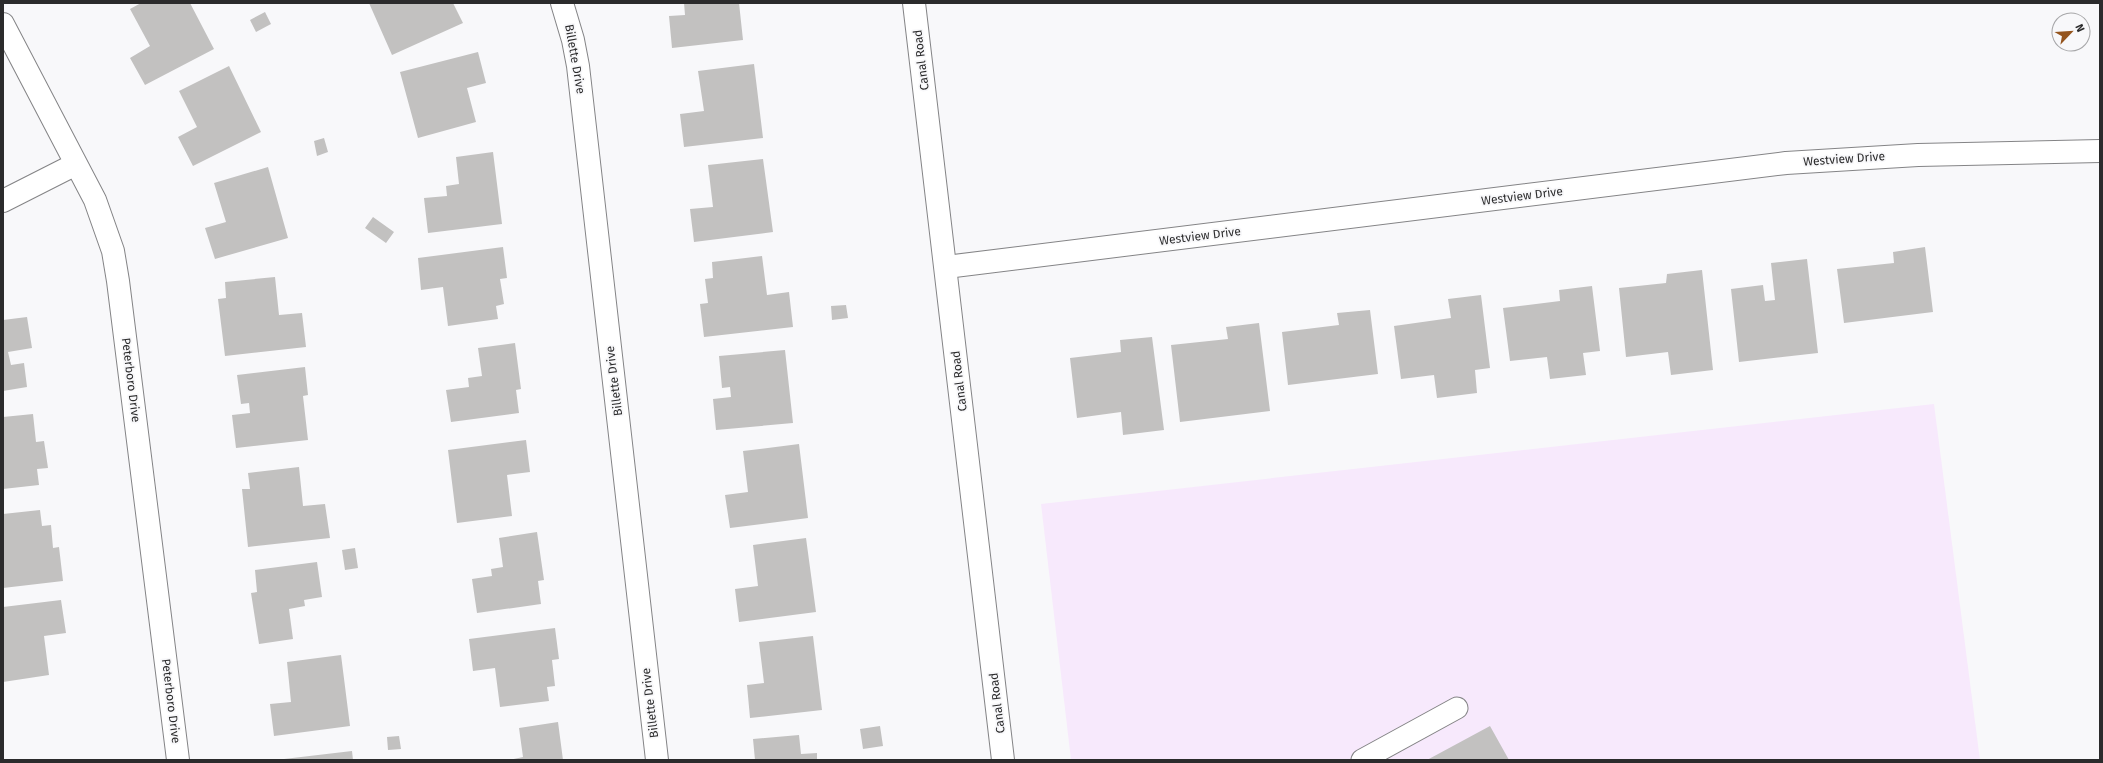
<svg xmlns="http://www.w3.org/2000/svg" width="2103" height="763" font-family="'Fira Sans',sans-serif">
<rect width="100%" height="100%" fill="#f8f8fa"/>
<path fill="#f7e9fc" d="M1934,404L1980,760H1071L1041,504Z"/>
<path fill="#c2c1c0" d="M141,3H190L214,49L145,85L130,58L150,46L130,9Z
M369,3H453L463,23L392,55Z
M684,3H739L743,40L672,48L669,16L685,15Z
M265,12L271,24L256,32L250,20Z
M478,52L486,83L467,88L476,122L418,138L400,72Z
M754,64L763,138L684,147L680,114L704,111L698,71Z
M229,66L261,132L193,166L178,137L197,127L179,91Z
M324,138L328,152L317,156L314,141Z
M493,152L502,224L428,233L424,198L447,196L446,186L459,184L456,157Z
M763,159L773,232L694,242L690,209L713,207L708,165Z
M268,167L288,238L215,259L205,228L226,222L214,183Z
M373,217L394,232L386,243L365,228Z
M503,247L507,278L500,279L504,304L496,306L498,319L448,326L443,287L421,290L418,258Z
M1925,247L1933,312L1844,323L1837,269L1894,263L1893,252Z
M762,256L767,295L789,292L793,327L704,337L700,304L708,303L705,279L713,278L712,262Z
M1807,259L1818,353L1739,362L1731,289L1763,285L1765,301L1775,300L1771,263Z
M1702,270L1713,370L1671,375L1668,352L1626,357L1619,288L1666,283L1667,274Z
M275,277L279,315L302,313L306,347L225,356L218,299L226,298L225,282Z
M1592,286L1600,351L1583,353L1586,375L1550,379L1547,357L1510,361L1503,308L1560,301L1559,290Z
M1481,295L1490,368L1475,370L1477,393L1437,398L1434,375L1401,379L1394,326L1451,318L1448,299Z
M846,305L848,318L832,320L831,306Z
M1370,310L1378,374L1288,385L1282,332L1339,325L1337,313Z
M27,317L32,348L8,352L11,365L24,363L27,387L3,391V320Z
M1259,323L1270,411L1180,422L1171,345L1228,339L1226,327Z
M1152,337L1164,430L1123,435L1121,412L1077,418L1070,358L1121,352L1120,340Z
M515,343L521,389L516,390L519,413L451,422L446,390L469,387L468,378L482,376L478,348Z
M785,350L793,423L716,430L713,399L731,397L730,387L722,388L719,356Z
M305,367L308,395L303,396L308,440L236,448L232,415L250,413L249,403L241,404L237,375Z
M33,414L36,442L44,441L48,468L37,469L39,485L3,489V417Z
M526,440L530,472L507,475L512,516L457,523L448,450Z
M799,444L808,518L730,528L725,495L748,492L743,451Z
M299,467L303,506L325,504L330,538L248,547L242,489H250L248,473Z
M40,510L42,526L51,525L53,548L59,547L63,581L3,588V514Z
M537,532L544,580L538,581L541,604L477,613L472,579L492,576L491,569L503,567L499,538Z
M806,538L816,612L739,622L735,589L758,586L753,545Z
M355,548L358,568L345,570L342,550Z
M317,562L322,597L304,600L305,606L289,609L293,639L259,644L251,593L257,592L255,570Z
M61,600L66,633L44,636L49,675L3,682V607Z
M555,628L559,659L552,660L555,686L547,687L549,701L500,707L495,668L473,671L469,639Z
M813,636L822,710L750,718L747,685L764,683L759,642Z
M341,655L350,726L274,736L270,704L291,702L287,662Z
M558,722L563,760H509L523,757L519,728Z
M880,726L883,746L863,749L860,729Z
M1490,726L1509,760H1427Z
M799,735L801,754L817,753V760H755L753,739Z
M399,736L401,749L388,750L387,737Z
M352,751L353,760H284V759Z"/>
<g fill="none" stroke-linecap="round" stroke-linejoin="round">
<defs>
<path id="service" d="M1362,760L1457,708"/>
<path id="minor" d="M562,3L573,40L578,66L657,760
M3,24L95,200L113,251L118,281L178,760
M3,201L76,164
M946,267L1786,163L1918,155L2100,151"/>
<path id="tertiary" d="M914,3L1003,760"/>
</defs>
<use href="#service" stroke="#848486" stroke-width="23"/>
<use href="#minor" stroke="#848486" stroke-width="24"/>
<use href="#tertiary" stroke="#848486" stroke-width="24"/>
<use href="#service" stroke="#fff" stroke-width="21"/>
<use href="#minor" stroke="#fff" stroke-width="22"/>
<use href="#tertiary" stroke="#fff" stroke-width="22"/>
</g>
<g text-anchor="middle" stroke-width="3.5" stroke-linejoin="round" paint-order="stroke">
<g font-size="12" fill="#2b2b2c" stroke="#f8f8fa">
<text transform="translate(575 59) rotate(80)" y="4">Billette Drive</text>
<text transform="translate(921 60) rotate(-97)" y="4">Canal Road</text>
<text transform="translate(1844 159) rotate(-4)" y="4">Westview Drive</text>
<text transform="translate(1522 196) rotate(-7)" y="4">Westview Drive</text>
<text transform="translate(1200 236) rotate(-7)" y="4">Westview Drive</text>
<text transform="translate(131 380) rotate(83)" y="4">Peterboro Drive</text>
<text transform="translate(614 381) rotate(-97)" y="4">Billette Drive</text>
<text transform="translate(959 381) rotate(-97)" y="4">Canal Road</text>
<text transform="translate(171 701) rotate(83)" y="4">Peterboro Drive</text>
<text transform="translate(650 703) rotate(-97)" y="4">Billette Drive</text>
<text transform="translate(997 703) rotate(-97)" y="4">Canal Road</text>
</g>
</g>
<rect width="2103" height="763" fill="none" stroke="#2b2b2c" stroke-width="8"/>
<g transform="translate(2071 32) rotate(65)"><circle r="19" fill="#f8f8fa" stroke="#a6a6a8"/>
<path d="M0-3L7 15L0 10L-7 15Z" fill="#94541d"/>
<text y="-6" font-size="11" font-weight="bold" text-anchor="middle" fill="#2b2b2c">N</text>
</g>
</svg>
